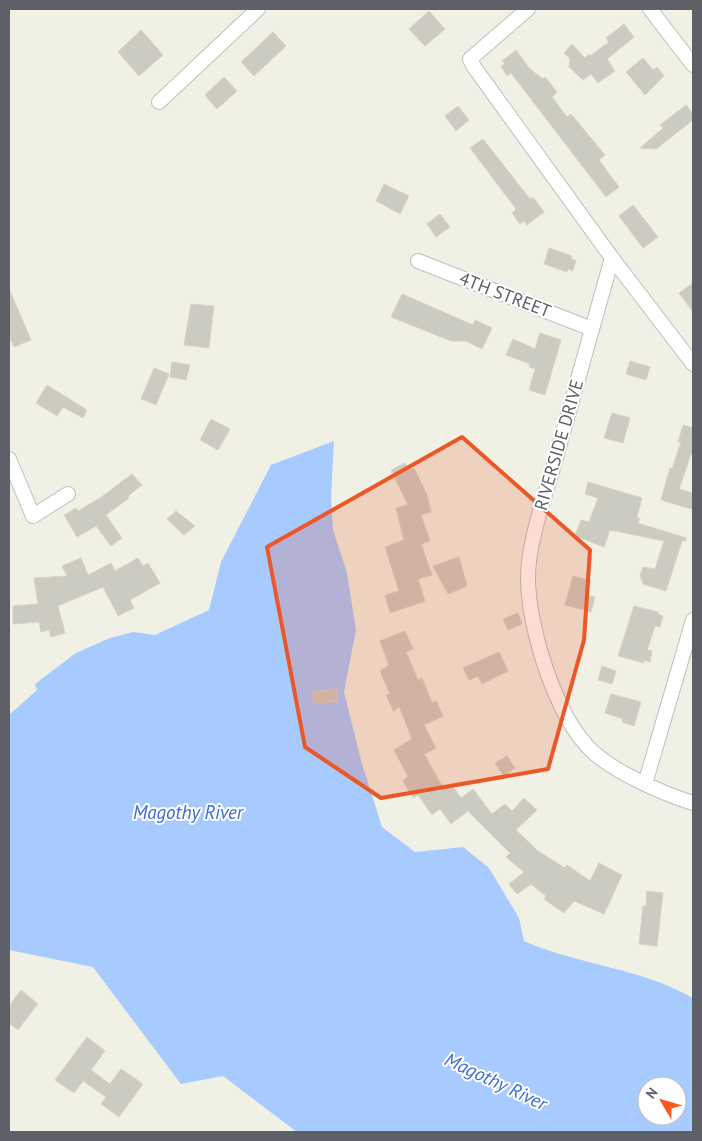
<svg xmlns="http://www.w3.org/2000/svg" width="702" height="1141" font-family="'PT Sans',sans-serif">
<rect width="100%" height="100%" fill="#f1f0e5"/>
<path fill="#a7caff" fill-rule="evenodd" d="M334,441L331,498L333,530L347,573L356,630L344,692L362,764L382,827L415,852L463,847L489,868L519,918L524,941C581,966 638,967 693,998V1132H297L223,1076L181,1084L93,967L9,950V715L37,690L35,684L76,653L110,638L133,632L155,635L209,610L221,562L271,465ZM647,1086H677V1116H647Z"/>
<path fill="#cccbc2" stroke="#d6d4c3" d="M429,11L445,29L425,46L409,29Z
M624,24L634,37L607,59L615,71L598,83L591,74L583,80L569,67L570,59L564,53L572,44L585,58L589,54L590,56L609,42L606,38Z
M141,30L163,55L139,76L118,52Z
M273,32L286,46L254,76L241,62Z
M516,50L529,68L543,79L545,77L557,92L552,97L567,117L571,114L605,155L599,160L619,187L606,197L511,73L507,76L501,66L505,64L502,61Z
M643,58L653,70L657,67L664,76L645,95L626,72Z
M224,77L237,91L217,109L205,95Z
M686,105L693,114V120L656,149L640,148L663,128L660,125Z
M458,106L469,120L456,131L445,116Z
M483,139L530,199L533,197L544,212L527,225L524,221L520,224L512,213L516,209L470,148Z
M384,184L409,196L400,214L376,201Z
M633,205L658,237L643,248L619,216Z
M440,214L450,227L436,237L427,224Z
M549,248L572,256L571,259L576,260L573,271L568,269L567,272L544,264Z
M693,283V312L679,293Z
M9,289L31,340L14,347L9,336Z
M402,294L473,325L475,320L492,328L482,349L466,341H451L391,317Z
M191,304L214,306L209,348L184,345Z
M540,333L561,340L545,395L529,390L535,369L529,367L530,364L506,355L513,339L535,349Z
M630,361L650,367L646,380L626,374Z
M172,362L190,365L186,380L170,377Z
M154,368L169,374L156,405L141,399Z
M47,385L87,410L83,418L63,407L57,416L36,403Z
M612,413L630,418L623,443L604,438Z
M211,419L230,429L218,450L200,440Z
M683,425L693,428V455L691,454L679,489L693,493V507L691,509L661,500L670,468L672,469L681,442H678Z
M405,463L409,470L414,468L427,495L431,512L421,515L430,541L421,544L432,575L418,579L425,601L390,613L385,595L399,591L385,547L404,540L396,508L408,505L391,470Z
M132,474L142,485L128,496L129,498L106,515L122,538L111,546L96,526L77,537L64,515L76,508L78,511L100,498Z
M588,482L642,498L637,517L640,519L638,523L686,538V541H682L666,591L643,584L640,575L643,567L655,569L664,541L610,530L604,547L575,536L581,520L589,522L598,498L585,494Z
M176,511L195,526L184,535L167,519Z
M459,557L467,586L448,594L433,566Z
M81,558L88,575L111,563L115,571L138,558L143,566L148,563L160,583L130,600L134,608L118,616L103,587L58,606L65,633L51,637L49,630L41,632L39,622L13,624V606L38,604L34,578L67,576L62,566Z
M573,576L591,581L587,596L595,597L591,612L565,605Z
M634,606L658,612V614L663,616L660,627L655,626L647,650L652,651L650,662L644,660V663L618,656Z
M518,613L522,624L508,630L503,619Z
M405,631L413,649L406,652L418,680L422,678L432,703L436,701L443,716L424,725L436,748L424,754L444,789L451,784L461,798L473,789L492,814L505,804L512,811L524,798L537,810L516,830L538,851L565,868L567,865L590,881L599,863L622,875L604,914L574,901L564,913L544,899L546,896L531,884L517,894L509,884L524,872L506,857L510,853L468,811L451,824L440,809L432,815L418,795L413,798L403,781L408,776L394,750L412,739L399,706L394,712L386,695L390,694L380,671L389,665L380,641Z
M499,652L508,671L482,684L478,676L469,680L463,668Z
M602,666L616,671L612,684L598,680Z
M336,689L338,701L314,704L312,692Z
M611,694L641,702L634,726L622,722L623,719L605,713Z
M507,756L515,768L504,776L495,763Z
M647,891L663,893L657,946L639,944L643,906H646Z
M21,990L38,1004L18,1030L9,1023V1006Z
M87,1037L105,1051L91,1070L110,1084L121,1069L143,1084L119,1117L101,1104L106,1097L83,1081L74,1093L55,1080Z"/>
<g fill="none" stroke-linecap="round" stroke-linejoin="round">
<defs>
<path id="street" d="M528,9L470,59L474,67L612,258L693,364
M650,9L693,65
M159,102L258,9
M612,258C593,326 574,393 555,461C545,497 528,541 528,578C528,628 556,718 593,752C616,773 664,794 693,803
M418,261L592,329
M9,459L33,516L68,494
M645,784L693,620"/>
</defs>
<use href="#street" stroke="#bdbec5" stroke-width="16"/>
<use href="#street" stroke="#fff" stroke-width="14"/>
</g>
<path fill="#ec5727" fill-opacity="0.2" stroke="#ec5727" stroke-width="4" stroke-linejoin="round" d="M462,437L590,550L584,640L548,769L381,798L305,747L267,547Z"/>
<g text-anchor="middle" stroke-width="4" stroke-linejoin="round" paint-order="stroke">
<g font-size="18" fill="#5d6067" stroke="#fff">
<text transform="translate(505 295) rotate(21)" y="6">4TH STREET</text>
<text transform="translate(559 445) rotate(-74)" y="6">RIVERSIDE DRIVE</text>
</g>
<g font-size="19" font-style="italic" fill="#3c6bd1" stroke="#fff">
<text x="188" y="819">Magothy River</text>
<text transform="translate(496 1081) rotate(25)" y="7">Magothy River</text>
</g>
</g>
<rect width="702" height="1141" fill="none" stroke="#5d6067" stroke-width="20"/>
<g transform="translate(662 1101) rotate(308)"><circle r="24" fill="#ffffff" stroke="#bebfc2"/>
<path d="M0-4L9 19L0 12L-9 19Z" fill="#fc5620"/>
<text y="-8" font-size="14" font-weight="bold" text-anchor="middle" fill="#5d6067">N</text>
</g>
</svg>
